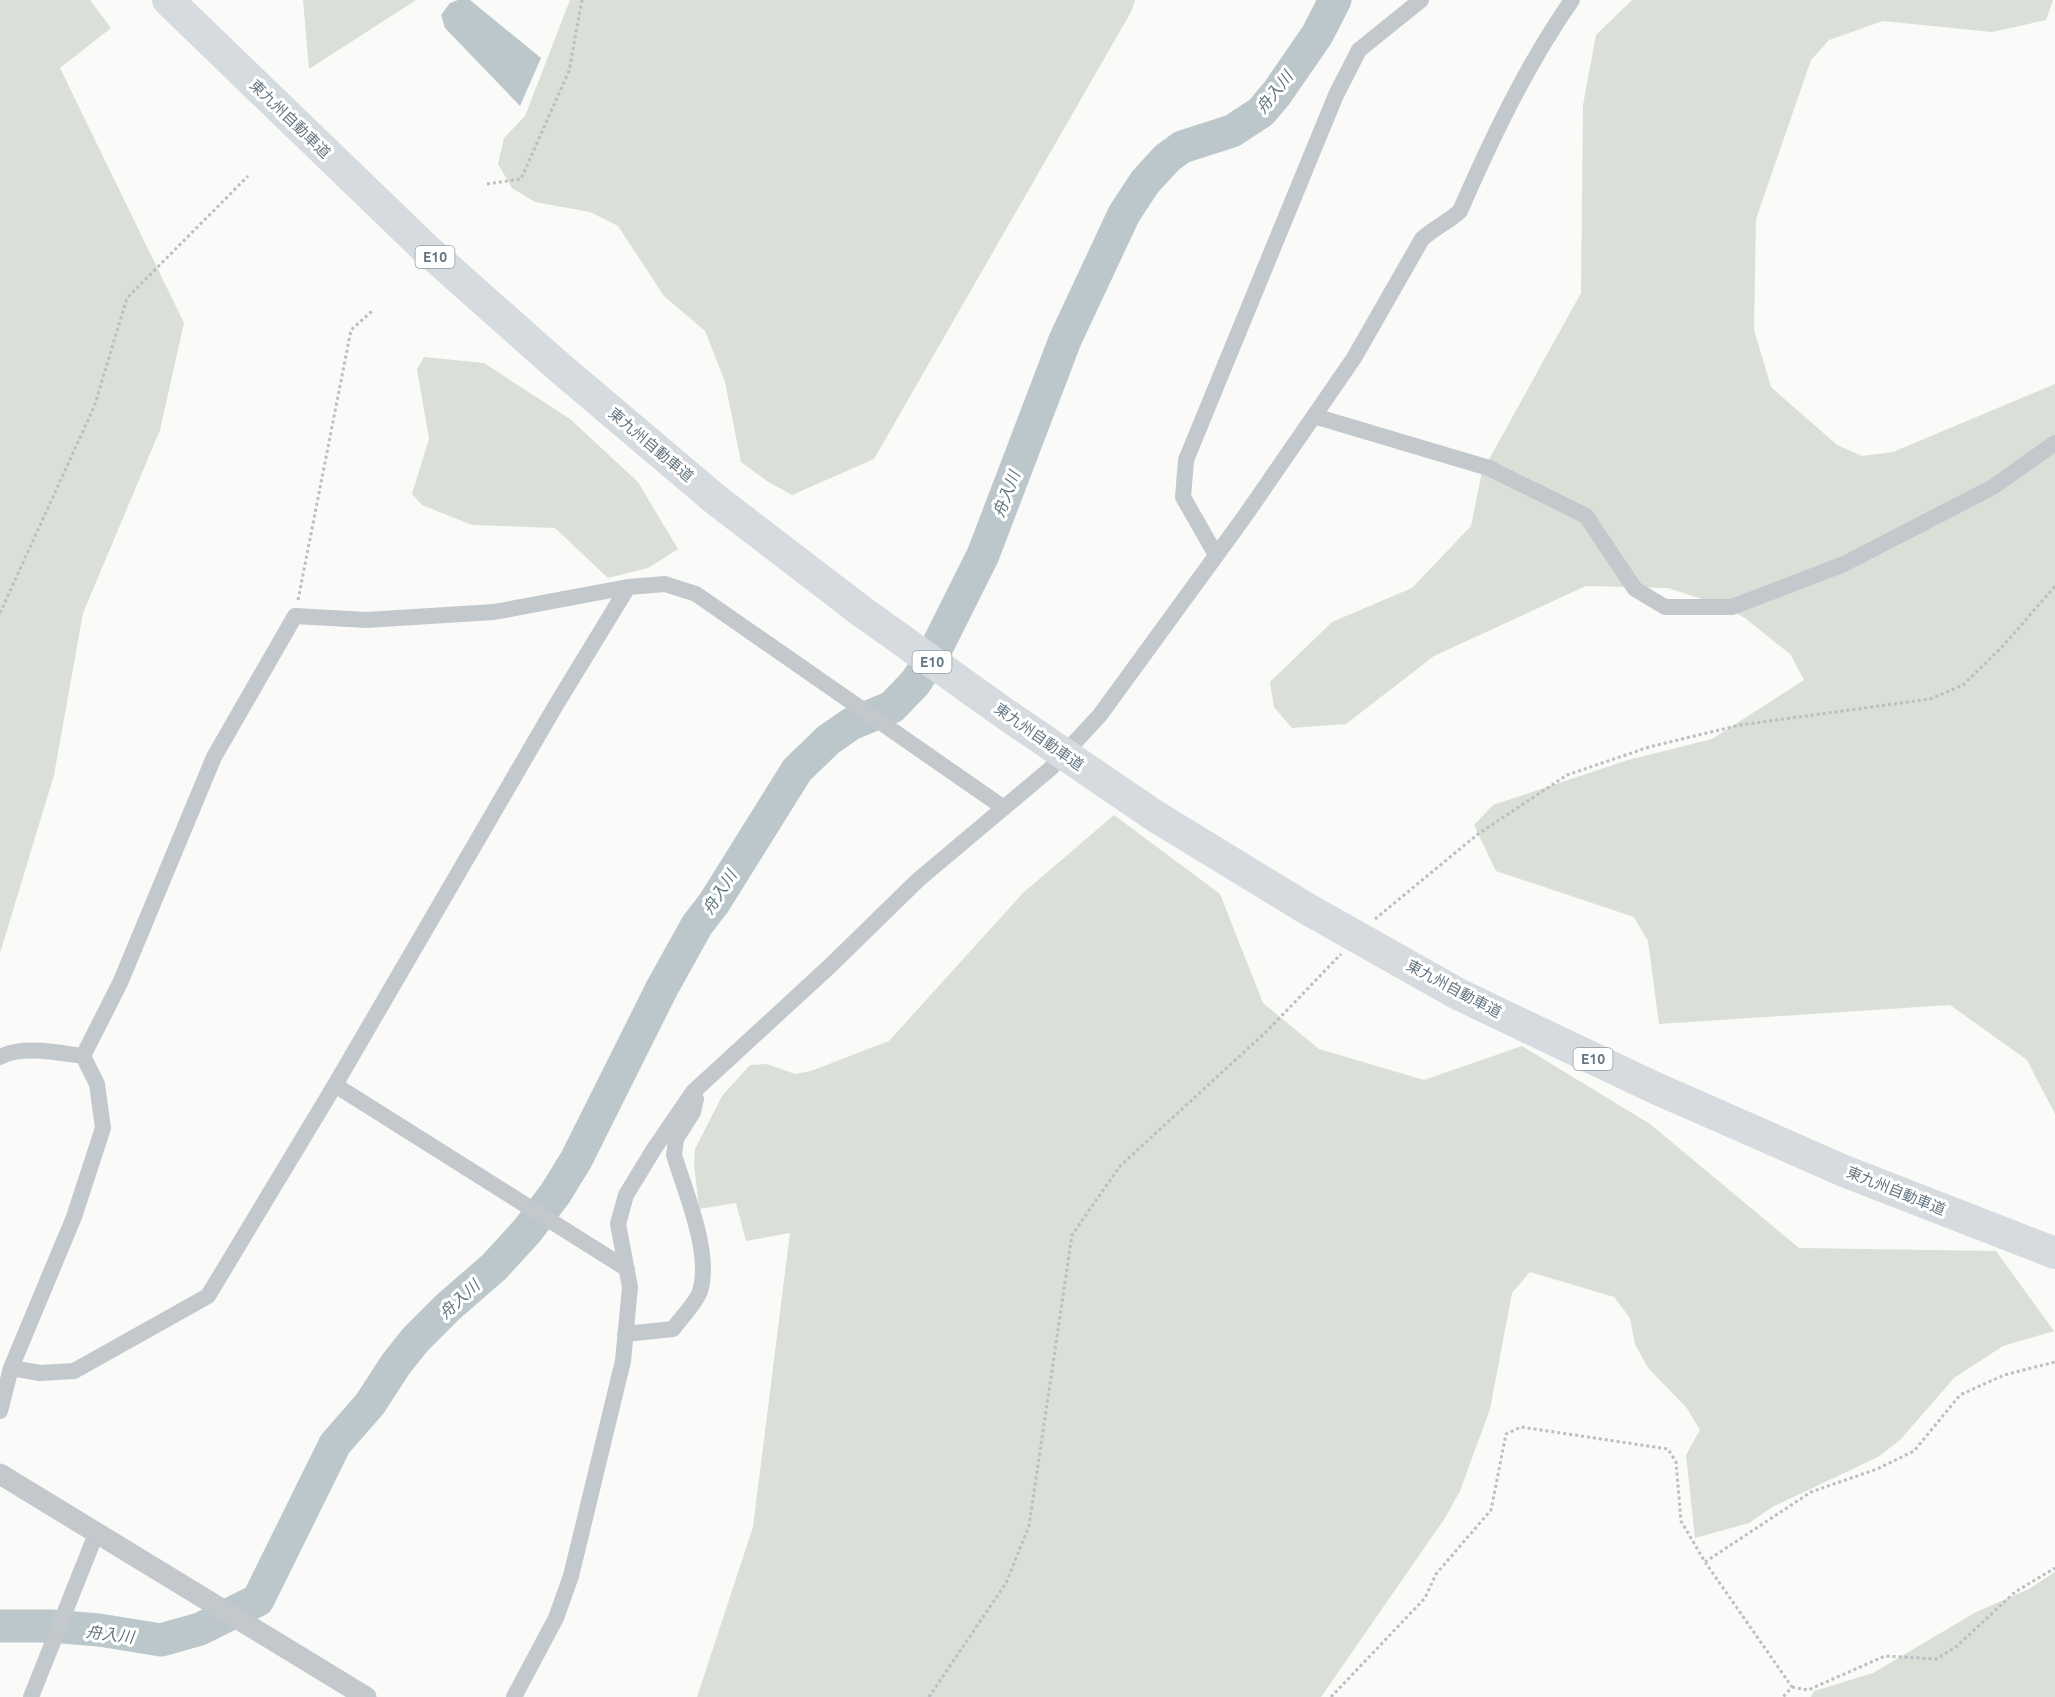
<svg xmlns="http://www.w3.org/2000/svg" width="2055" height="1697" font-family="Ubuntu,'Noto Sans JP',sans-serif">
<rect width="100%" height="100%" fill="#fafaf8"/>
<path fill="#dadfd7" d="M0,0H90L111,28L60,68L184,323L160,430L83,613L54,775L0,953Z
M303,0H416L309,69Z
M570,0H1135L1131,12L874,459L792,495L767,481L741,462L725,382L705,331L664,296L618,226L590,212L535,202L512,188L498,164L504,138L525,116Z
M1632,0H2053L2046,20L1992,32L1883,21L1829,40L1811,60L1756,219L1754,330L1771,387L1837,445L1862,456L1893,452L2055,384V1114L2027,1060L1950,1005L1659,1024L1648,941L1634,917L1496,871L1474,825L1493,805L1628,760L1712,739L1804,680L1791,655L1745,618L1720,605L1668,588L1586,586L1434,656L1346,724L1292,728L1274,707L1270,682L1332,622L1412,588L1471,526L1482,472L1581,293L1583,105L1596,35Z
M424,357L484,363L570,419L638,482L678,549L648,568L608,578L555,528L472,525L422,505L412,494L429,439L417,369Z
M1114,815L1220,894L1263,1003L1319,1049L1424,1080L1522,1046L1650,1124L1799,1248L1996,1251L2054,1331L2003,1346L1954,1378L1900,1440L1878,1457L1772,1507L1749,1523L1695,1538L1686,1455L1700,1430L1686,1407L1648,1368L1635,1344L1630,1318L1614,1297L1530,1272L1512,1293L1490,1409L1460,1491L1445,1518L1321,1697H697L753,1527L790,1233L746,1241L736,1203L699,1209L694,1163L695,1149L722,1096L750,1065L767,1064L795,1074L811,1071L889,1041L1023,893Z
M2055,1572V1697H1811L1814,1691L1873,1673L1976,1612L2029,1589Z"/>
<path fill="#bbc7cb" d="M458,0H470L541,58L520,106L445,28L441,15L450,3Z"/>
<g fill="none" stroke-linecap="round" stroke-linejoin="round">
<path stroke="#bbc7cb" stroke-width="33" d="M0,1626H50L99,1630L161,1640L200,1629L258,1600L335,1444L370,1404L396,1364L415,1340L448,1307L494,1267L527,1231L555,1194L576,1160L662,988L697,925L714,903L797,770L828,740L851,724L892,707L915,683L930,661L983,555L1065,340L1124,214L1145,182L1167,158L1182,147L1232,131L1261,112L1277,93L1317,35L1335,0"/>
<path stroke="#bbbfc2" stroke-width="3" stroke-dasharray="3 3" stroke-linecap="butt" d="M487,184L521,179L569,71L582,0
M298,600L351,330L373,310
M0,613L94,407L127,298L248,176
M1375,919L1478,834L1567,775L1649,747L1740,725L1930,699L1963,685L2004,645L2055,586
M1705,1562L1811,1492L1877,1469L1914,1451L1960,1395L2004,1375L2055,1362
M1792,1687L1808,1690L1885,1656L1936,1659L1956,1647L2015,1592L2055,1568
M929,1697L1006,1583L1029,1526L1072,1235L1120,1166L1267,1031L1341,954
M1331,1697L1425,1598L1436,1574L1491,1510L1506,1434L1521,1427L1668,1449L1676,1462L1681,1521L1705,1562L1792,1687L1783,1697"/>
<path stroke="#c3c8cc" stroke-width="16" d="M1314,416L1489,468L1586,516L1635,589L1665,607H1732L1844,564L1993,487L2055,443
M1216,555L1183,497L1186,460L1336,95L1359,50L1421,0
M83,1056L120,983L214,757L295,616L366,620L494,612L628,587L665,584L696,594L1004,808
M0,1057C23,1045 59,1053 83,1056
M335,1085L627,1269
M625,1334L673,1329C680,1319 697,1302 700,1291C712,1254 685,1191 674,1155L676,1139L693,1112L696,1099
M11,1368L40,1373L74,1371L208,1296L335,1085L556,705L628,587
M0,1411L11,1368L74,1217L103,1128L97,1084L83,1056
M31,1697L96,1534
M514,1697L556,1618L571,1576L623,1361L630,1287L618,1224L626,1195L654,1149L693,1092L830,966L918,880L1050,769L1100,715L1245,516L1354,358L1422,239C1434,228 1448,222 1460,211C1492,138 1526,66 1572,0"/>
<path stroke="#c3c8cc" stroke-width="21" d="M0,1474L366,1697"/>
<path stroke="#d6dbdf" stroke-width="32" d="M168,0L426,249L559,367L715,499L861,611L1004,713L1155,816L1304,907L1458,994L1653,1087L1844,1171L2055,1253"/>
</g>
<g text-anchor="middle" stroke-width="6" stroke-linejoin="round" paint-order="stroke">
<g fill="#fff" stroke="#939fa8" stroke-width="1.5">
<rect x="415.5" y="246" width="39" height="22" rx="4.5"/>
<rect x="912.5" y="651" width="39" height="22" rx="4.5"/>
<rect x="1573.5" y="1048" width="39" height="22" rx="4.5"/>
</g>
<g font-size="14" font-weight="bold" fill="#657683">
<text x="435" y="262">E10</text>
<text x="932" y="667">E10</text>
<text x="1593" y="1064">E10</text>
</g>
<g font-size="15" fill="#657683" stroke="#fff">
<text transform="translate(290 119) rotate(44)" y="5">東九州自動車道</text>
<text transform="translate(651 445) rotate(40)" y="5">東九州自動車道</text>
<text transform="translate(1039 737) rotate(35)" y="5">東九州自動車道</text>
<text transform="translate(1454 989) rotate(28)" y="5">東九州自動車道</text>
<text transform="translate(1896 1191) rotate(22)" y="5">東九州自動車道</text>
</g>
<g font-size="16" font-style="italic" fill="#60757c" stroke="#fff">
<text transform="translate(1274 92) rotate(-52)" y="6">舟入川</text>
<text transform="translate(1006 494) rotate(-69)" y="6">舟入川</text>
<text transform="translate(719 892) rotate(-57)" y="6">舟入川</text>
<text transform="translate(459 1299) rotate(-43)" y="6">舟入川</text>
<text transform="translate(110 1634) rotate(7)" y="6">舟入川</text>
</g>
</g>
</svg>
